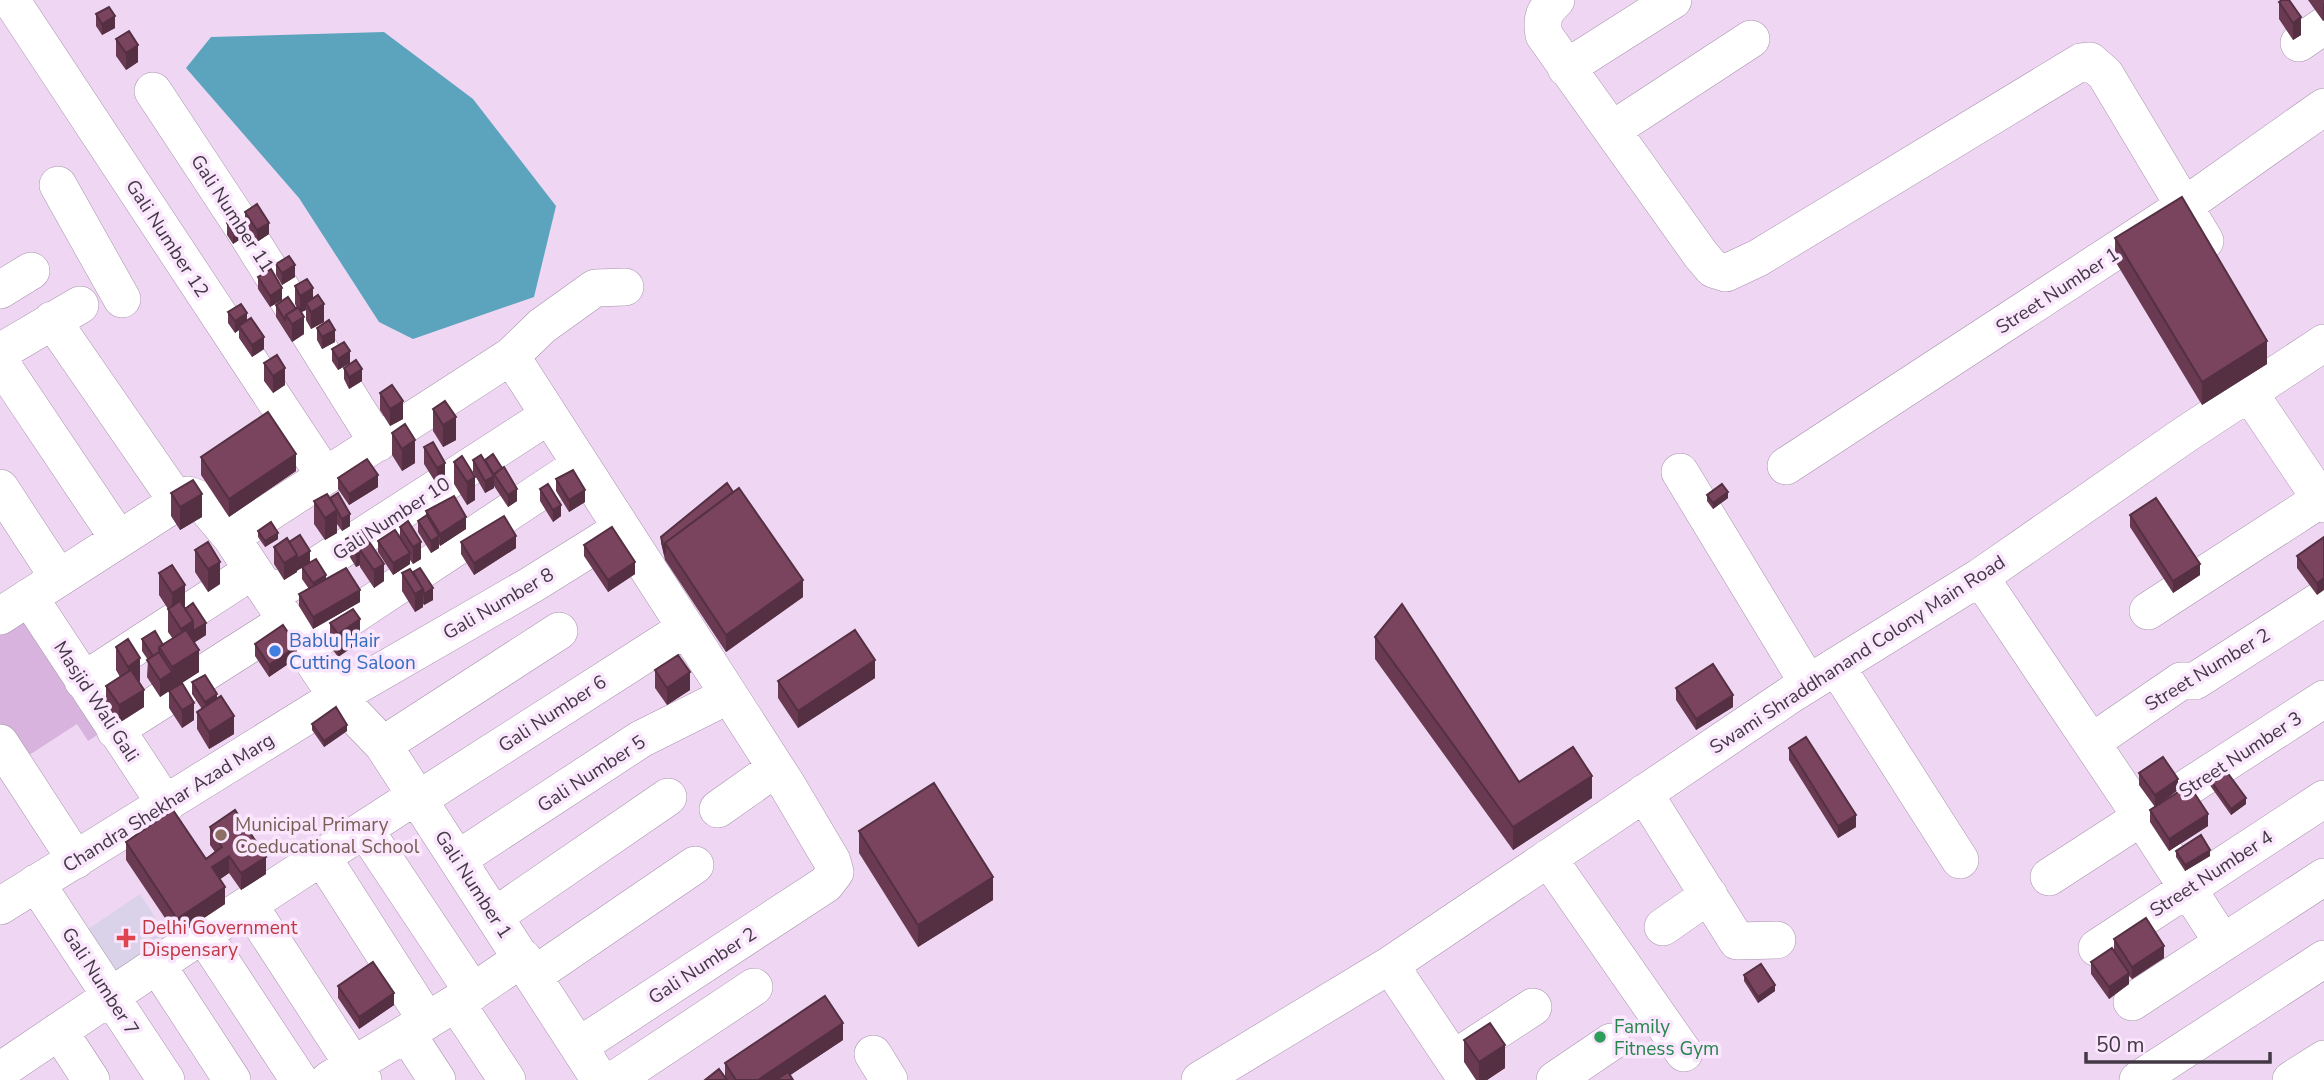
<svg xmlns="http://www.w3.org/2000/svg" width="2324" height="1080" font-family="'Nunito Sans',sans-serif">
<rect width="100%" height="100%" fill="#efd7f4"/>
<path fill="#d9d2e8" d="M140,894L173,945L112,985L81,934Z"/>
<path fill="#d7b3dd" d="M30,613L105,730L88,741L77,724L20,761L0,730V632Z"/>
<path fill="#5ca3be" d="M384,32L473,99L556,206L534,297L413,339L379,322L299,198L186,68L211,37Z"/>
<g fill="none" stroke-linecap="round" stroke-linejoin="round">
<defs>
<path id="minor" d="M11,0L325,476
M1556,0C1544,11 1541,18 1544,35L1701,255L1713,269L1726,273L1758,258L2081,62L2090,61L2105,74L2205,241
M2299,43L2324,26
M1566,68L1673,0
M153,91L242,226L378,443
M1612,130L1751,39
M58,185L122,299
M0,290L31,271
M52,320L177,501
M0,352L80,305
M511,356L787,785L832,861L835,872L826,884L579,1046
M0,362L110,526
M2250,394L2324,504
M1786,466L2184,206L2324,107
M1680,472L1808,683
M0,488L53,569
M231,537L511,356L542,326L595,288L625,287
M1980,577L2142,818L2223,943
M270,596L548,416
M29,597L166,805
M2148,611L2324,497
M0,616L188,495L199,499L231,537L337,697L383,745L600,1080
M304,648L580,465
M1836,666L1960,860
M83,681L252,571
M115,730L286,621
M2092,742L2181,681H2195L2324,598
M0,743L76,860
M383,745L559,631
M1644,793L1737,941L1777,940
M419,799L686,628
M718,809L776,768
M365,830L473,992
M322,857L427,1021
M1548,858L1684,1053
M458,859L641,739L729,695
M2049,877L2324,699
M36,883L166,1080
M249,905L363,1080
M0,906L337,697L531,585L621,529
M495,916L668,797
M1663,927L1709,895
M203,934L299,1080
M2097,948L2324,799
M157,965L232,1080
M1390,965L1467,1080
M534,975L695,865
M2132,1002L2324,877
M456,1003L507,1080
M59,1031L91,1080
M407,1034L437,1080
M873,1054L889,1080
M1455,1058L1533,1007
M0,1071L203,934L417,795
M329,1080L456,1003L523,958
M614,1080L754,987
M1200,1080L1390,965L1793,693L1980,577L2183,436L2324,343
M1555,1080L1611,1042
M2138,1080L2324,959
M2291,1080L2324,1059"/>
</defs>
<use href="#minor" stroke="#a891ad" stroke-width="38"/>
<use href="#minor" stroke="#fff" stroke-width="37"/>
</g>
<path fill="#693a52" d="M2308,0H2324V20L2323,21Z
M2279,2L2301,35L2293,40L2279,19Z
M96,14L115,28L102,35L96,26Z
M116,39L138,62L126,70L116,56Z
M245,212L269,234L257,242L245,223Z
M227,223L245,236L233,244L227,235Z
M2115,238L2267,364L2202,405L2115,261Z
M276,264L295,277L282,285L276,275Z
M258,277L282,300L270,307L258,289Z
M295,286L313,299L324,322L311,329L306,320V310L301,312L304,334L292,342L276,317V305L296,309L297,308L295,304Z
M228,312L247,321L264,349L252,357L239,338V330L235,333L228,323Z
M317,328L335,342L322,349L317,340Z
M332,349L350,363L338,370L332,361Z
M264,363L285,385L273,393L264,381Z
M344,368L362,381L349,389L344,379Z
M380,393L403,419L390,426L380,410Z
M433,409L456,440L443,447L433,431Z
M392,433L415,463L402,471L392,455Z
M424,447L445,480L437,485L424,464Z
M201,457L296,471L229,517L201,475Z
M473,460L485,461L517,501L508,507L494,486V480V488L485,493L473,472Z
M454,462L475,477V500L467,505L454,484Z
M338,478L378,487L349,505L338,489Z
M556,479L585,502L569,512L556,491Z
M540,489L561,516L553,522L540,501Z
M171,493L202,517L180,530L171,516Z
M327,494L350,526L342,531L337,524V533L325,540L314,524V501Z
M1707,495L1728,498L1713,509L1707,501Z
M426,511L466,529L440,546L439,544V548L431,553L418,532V521L426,516Z
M2130,515L2200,575L2173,593L2130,527Z
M400,527L421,559L413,564L410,560V564L393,575L378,552V541L400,537Z
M361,530L384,581L374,588L360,567V565L356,567L346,551V539Z
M258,531L278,539L265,547L258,537Z
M661,537L803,597L726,652L665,560L661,543Z
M2324,537L2317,595L2297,568V556Z
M289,542L326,579L360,602L313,629L299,606V594L309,589L302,579V568L297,570V572L284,580L274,564V547Z
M461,542L516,548L474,575L461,554Z
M584,545L635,574L608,592L584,556Z
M195,550L220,584L208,592L195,572Z
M159,573L184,608L206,635L194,643L199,672L182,683L194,720L182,728L169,708V691L173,688L160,697L147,677L148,660L142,651V639L163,645L173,639L168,632V609L159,595Z
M402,573L433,600L424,605L423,604V607L415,612L402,591Z
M330,623L360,642L338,657L330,646Z
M1375,637L1519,782L1592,798L1513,850L1375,659Z
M255,644L297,658L269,677L255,656Z
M116,647L140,681L139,682L144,707L119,723L106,703V686L120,677L116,670Z
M655,670L690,690L667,705L655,688Z
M875,678L798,728L778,698V681Z
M192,682L217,699L234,734L209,749L197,729V712L202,709L192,694Z
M1676,688L1733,707L1696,730L1676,700Z
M312,724L347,731L324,747L312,730Z
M1789,748L1856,827L1838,838L1789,760Z
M2139,773L2178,790L2155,807L2139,785Z
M2209,778L2246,804L2231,815L2209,784Z
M2150,810L2208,826L2169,851L2150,822Z
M210,827L266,874L241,890L229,873L220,879L225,904L177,936L126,860V842L206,859L215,852L210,845Z
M859,831L993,900L918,947L859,853Z
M2176,851L2210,856L2185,871L2176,857Z
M2114,939L2164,958L2132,979L2129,976V984L2109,999L2091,974V962L2114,951Z
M1744,975L1775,991L1758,1003L1744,981Z
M338,986L394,1005L359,1029L338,998Z
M843,1040L790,1075L793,1080H705L725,1077V1063Z
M1464,1040L1505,1068L1487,1080H1476L1464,1062Z"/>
<path fill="#553042" d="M2324,3V20L2323,21V4Z
M115,16V28L102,35V24Z
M2301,17V35L2293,40V23Z
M138,45V62L126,70V53Z
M269,223V234L257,242V230Z
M245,224V236L233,244V232Z
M295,265V277L282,285V273Z
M282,288V300L270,307V296Z
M313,288V305L306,303V310L300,313V296Z
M324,304V322L311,329V312Z
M247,313V325L239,326V330L235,333V321Z
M304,317V334L292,342V324Z
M335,330V342L322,349V337Z
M264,337V349L252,357V345Z
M2267,341V364L2202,405V382Z
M350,351V363L338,370V359Z
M285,368V385L273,393V376Z
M362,369V381L349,389V377Z
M403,401V419L390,426V409Z
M456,417V440L443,447V425Z
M415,440V463L402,471V449Z
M296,454V471L229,517V499Z
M445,463V480L437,485V468Z
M378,475V487L349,505V494Z
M494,476V488L485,493V481Z
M475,477V500L467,505V482Z
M517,489V501L508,507V495Z
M585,490V502L569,512V500Z
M1728,492V498L1713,509V503Z
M202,494V517L180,530V507Z
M561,505V516L553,522V510Z
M337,510V533L325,540V518Z
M350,514V526L342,531V519Z
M466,517V529L440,546V534Z
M278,533V539L265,547V541Z
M439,536V548L431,553V541Z
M516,536V548L474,575V563Z
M421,542V559L413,564V547Z
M310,551V562L297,571V559Z
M360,553V565L356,567V555Z
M410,553V564L393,575V563Z
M297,555V572L284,580V563Z
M220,562V584L208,592V569Z
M635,562V574L608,592V580Z
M384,564V581L374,588V570Z
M2200,564V575L2173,593V581Z
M326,575V587L313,595V583Z
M2324,578V590L2317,595V583Z
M803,580V597L726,652V635Z
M185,585V607L172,615V593Z
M433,588V600L424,605V594Z
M423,589V607L415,612V594Z
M360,590V602L313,629V617Z
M360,619V642L338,657V634Z
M193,621V644L181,651V629Z
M206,623V635L193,643V631Z
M297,646V658L269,677V665Z
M199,650V672L160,697V680L172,672V667Z
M140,658V681L128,689V667Z
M875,660V678L798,728V711Z
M690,672V690L667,705V688Z
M144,690V707L119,723V705Z
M217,694V706L205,714V702Z
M1733,695V707L1696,730V719Z
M194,703V720L182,728V710Z
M234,716V734L209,749V732Z
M347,725V731L324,747V741Z
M1592,776V798L1513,850V827Z
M2178,779V790L2155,807V795Z
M2246,798V804L2231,815V809Z
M2208,814V826L2169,851V839Z
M1856,815V827L1838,838V826Z
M2210,850V856L2185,871V865Z
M229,856V873L212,885V867Z
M266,857V874L241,890V873Z
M993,877V900L918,947V925Z
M225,887V904L177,936V919Z
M2164,946V958L2132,979V967Z
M2129,973V984L2109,999V987Z
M1775,985V991L1758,1003V997Z
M394,993V1005L359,1029V1017Z
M843,1023V1040L783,1080H758Z
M1505,1045V1068L1487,1080H1479V1062Z"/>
<path fill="#7a445f" stroke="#553042" stroke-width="2" d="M2282,0H2289L2301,17L2293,23L2279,2Z
M109,7L115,16L102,24L96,14Z
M129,31L138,45L126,53L116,39Z
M2182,197L2267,341L2202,382L2115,238Z
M257,204L269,223L257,230L245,212Z
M239,215L245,224L233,232L227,223Z
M289,256L295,265L282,273L276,264Z
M271,269L282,288L270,296L258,277Z
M307,279L313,288L300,296L295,286Z
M318,295L324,304L311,312L306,303Z
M288,297L296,309L286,315L285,320L276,305Z
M241,304L247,313L235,321L228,312Z
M298,307L304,317L292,324L286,315Z
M251,318L264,337L252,345L239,326Z
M329,320L335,330L322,337L317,328Z
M344,342L350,351L338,359L332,349Z
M277,355L285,368L273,376L264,363Z
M356,360L362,369L349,377L344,368Z
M392,385L403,401L390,409L380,393Z
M445,401L456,417L443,425L433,409Z
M268,412L296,454L229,499L201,457Z
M405,424L415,440L402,449L392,433Z
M433,442L445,463L437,468L424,447Z
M493,454L502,468L494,475L485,460Z
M481,455L494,476L485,481L473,460Z
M462,456L475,477L467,482L454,462Z
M367,459L378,475L349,494L338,478Z
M504,467L517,489L508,495L494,474Z
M573,470L585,490L569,500L556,479Z
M193,480L202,494L180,507L171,493Z
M727,483L733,492L665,543V554L661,537Z
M548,484L561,505L553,510L540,489Z
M1722,484L1728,492L1713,503L1707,495Z
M739,488L803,580L726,635L665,543Z
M338,493L350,514L342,519L330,498Z
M327,494L337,510L325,518L314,501Z
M454,496L466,517L440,534L426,511Z
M2156,498L2200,564L2173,581L2130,515Z
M427,515L439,536L431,541L418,521Z
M504,516L516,536L474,563L461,542Z
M408,521L421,542L413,547L400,527Z
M271,522L278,533L265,541L258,531Z
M612,527L635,562L608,580L584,545Z
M361,530L370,543L360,550V553L356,555L346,539Z
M395,530L410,553L393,563L378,541Z
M300,535L310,551L297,559V555L289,542Z
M2324,537V578L2317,583L2297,556Z
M287,538L297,555L284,563L274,547Z
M208,542L220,562L208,569L195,550Z
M370,543L384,564L374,570L360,550Z
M316,559L326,575L313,583L302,567Z
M172,565L185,585L172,593L159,573Z
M346,568L360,590L313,617L299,594Z
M420,568L433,588L424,594L423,589L413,572Z
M410,569L423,589L415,594L402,573Z
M180,601L193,621L181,629L168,609Z
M193,603L206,623L193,631V621L185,609Z
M1402,604L1519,782L1573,747L1592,776L1513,827L1375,637Z
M353,609L360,619L338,634L330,623Z
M283,625L297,646L269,665L255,644Z
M186,630L199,650L172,667L159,647Z
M855,630L875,660L798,711L778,681Z
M155,631L163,645L159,647V652L153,656L142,639Z
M128,639L140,658L128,667L116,647Z
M159,652L172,672L160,680L147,660Z
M678,655L690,672L667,688L655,670Z
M1713,664L1733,695L1696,719L1676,688Z
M131,670L144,690L119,705L106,686Z
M205,675L217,694L205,702L192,682Z
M182,683L194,703L182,710L169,691Z
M221,696L234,716L209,732L197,712Z
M336,707L347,725L324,741L312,724Z
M1806,737L1856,815L1838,826L1789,748Z
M2163,757L2178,779L2155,795L2139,773Z
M2224,768L2246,798L2231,809L2209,778Z
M934,783L993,877L918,925L859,831Z
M2189,785L2208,814L2169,839L2150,810Z
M173,810L206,859L222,847L210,827L235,810L266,857L241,873L229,856L212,867L225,887L177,919L126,842Z
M2201,835L2210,850L2185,865L2176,851Z
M2146,918L2164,946L2132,967L2114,939Z
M2112,948L2129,973L2109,987L2091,962Z
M373,962L394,993L359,1017L338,986Z
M1761,964L1775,985L1758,997L1744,975Z
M825,996L843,1023L758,1080H736L725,1063Z
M1490,1023L1505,1045L1479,1062L1464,1040Z
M719,1069L727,1080H705Z
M788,1072L793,1080H776Z"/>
<circle fill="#3f7fe0" stroke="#fae6fd" stroke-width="2.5" cx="275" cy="651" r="7"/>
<circle fill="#8d6e63" stroke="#fae6fd" stroke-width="2.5" cx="221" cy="835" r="7"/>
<path fill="#e0444e" stroke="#fae6fd" stroke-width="2.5" d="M122.5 927.5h7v7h7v7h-7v7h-7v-7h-7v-7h7z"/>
<circle fill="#2e9e5b" stroke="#fae6fd" stroke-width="2.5" cx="1600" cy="1037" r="7"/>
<g text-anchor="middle" stroke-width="7" stroke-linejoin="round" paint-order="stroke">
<g font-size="19" fill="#433944" stroke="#fae6fd">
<text transform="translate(233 213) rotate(57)" y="7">Gali Number 11</text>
<text transform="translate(168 238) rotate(57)" y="7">Gali Number 12</text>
<text transform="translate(2057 290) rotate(-33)" y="7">Street Number 1</text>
<text transform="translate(391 518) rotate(-33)" y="7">Gali Number 10</text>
<text transform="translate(498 603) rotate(-30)" y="7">Gali Number 8</text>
<text transform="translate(1857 654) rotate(-33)" y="7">Swami Shraddhanand Colony Main Road</text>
<text transform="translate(2207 669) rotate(-31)" y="7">Street Number 2</text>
<text transform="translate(97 701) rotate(57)" y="7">Masjid Wali Gali</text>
<text transform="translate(552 713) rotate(-33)" y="7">Gali Number 6</text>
<text transform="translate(2240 754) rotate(-33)" y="7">Street Number 3</text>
<text transform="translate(591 773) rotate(-33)" y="7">Gali Number 5</text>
<text transform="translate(168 802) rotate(-32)" y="7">Chandra Shekhar Azad Marg</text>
<text transform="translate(2211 873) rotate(-33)" y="7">Street Number 4</text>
<text transform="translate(474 884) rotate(57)" y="7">Gali Number 1</text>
<text transform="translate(702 965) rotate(-33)" y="7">Gali Number 2</text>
<text transform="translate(101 981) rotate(57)" y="7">Gali Number 7</text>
</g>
<g font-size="19" fill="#366cbe" stroke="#fae6fd" text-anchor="start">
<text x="289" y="647">Bablu Hair<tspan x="289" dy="22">Cutting Saloon</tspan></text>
</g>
<g font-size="19" fill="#785e54" stroke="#fae6fd" text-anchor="start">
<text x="235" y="831">Municipal Primary<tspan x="235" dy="22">Coeducational School</tspan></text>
</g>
<g font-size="19" fill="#be3a42" stroke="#fae6fd" text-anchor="start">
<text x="142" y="934">Delhi Government<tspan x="142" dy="22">Dispensary</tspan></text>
</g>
<g font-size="19" fill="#27864d" stroke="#fae6fd" text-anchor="start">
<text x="1614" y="1033">Family<tspan x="1614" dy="22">Fitness Gym</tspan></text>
</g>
</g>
<path d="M2086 1052v10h184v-10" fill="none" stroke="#433944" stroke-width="3.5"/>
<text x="2096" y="1052" font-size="21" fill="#433944" stroke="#fae6fd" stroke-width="5" paint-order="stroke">50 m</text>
</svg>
